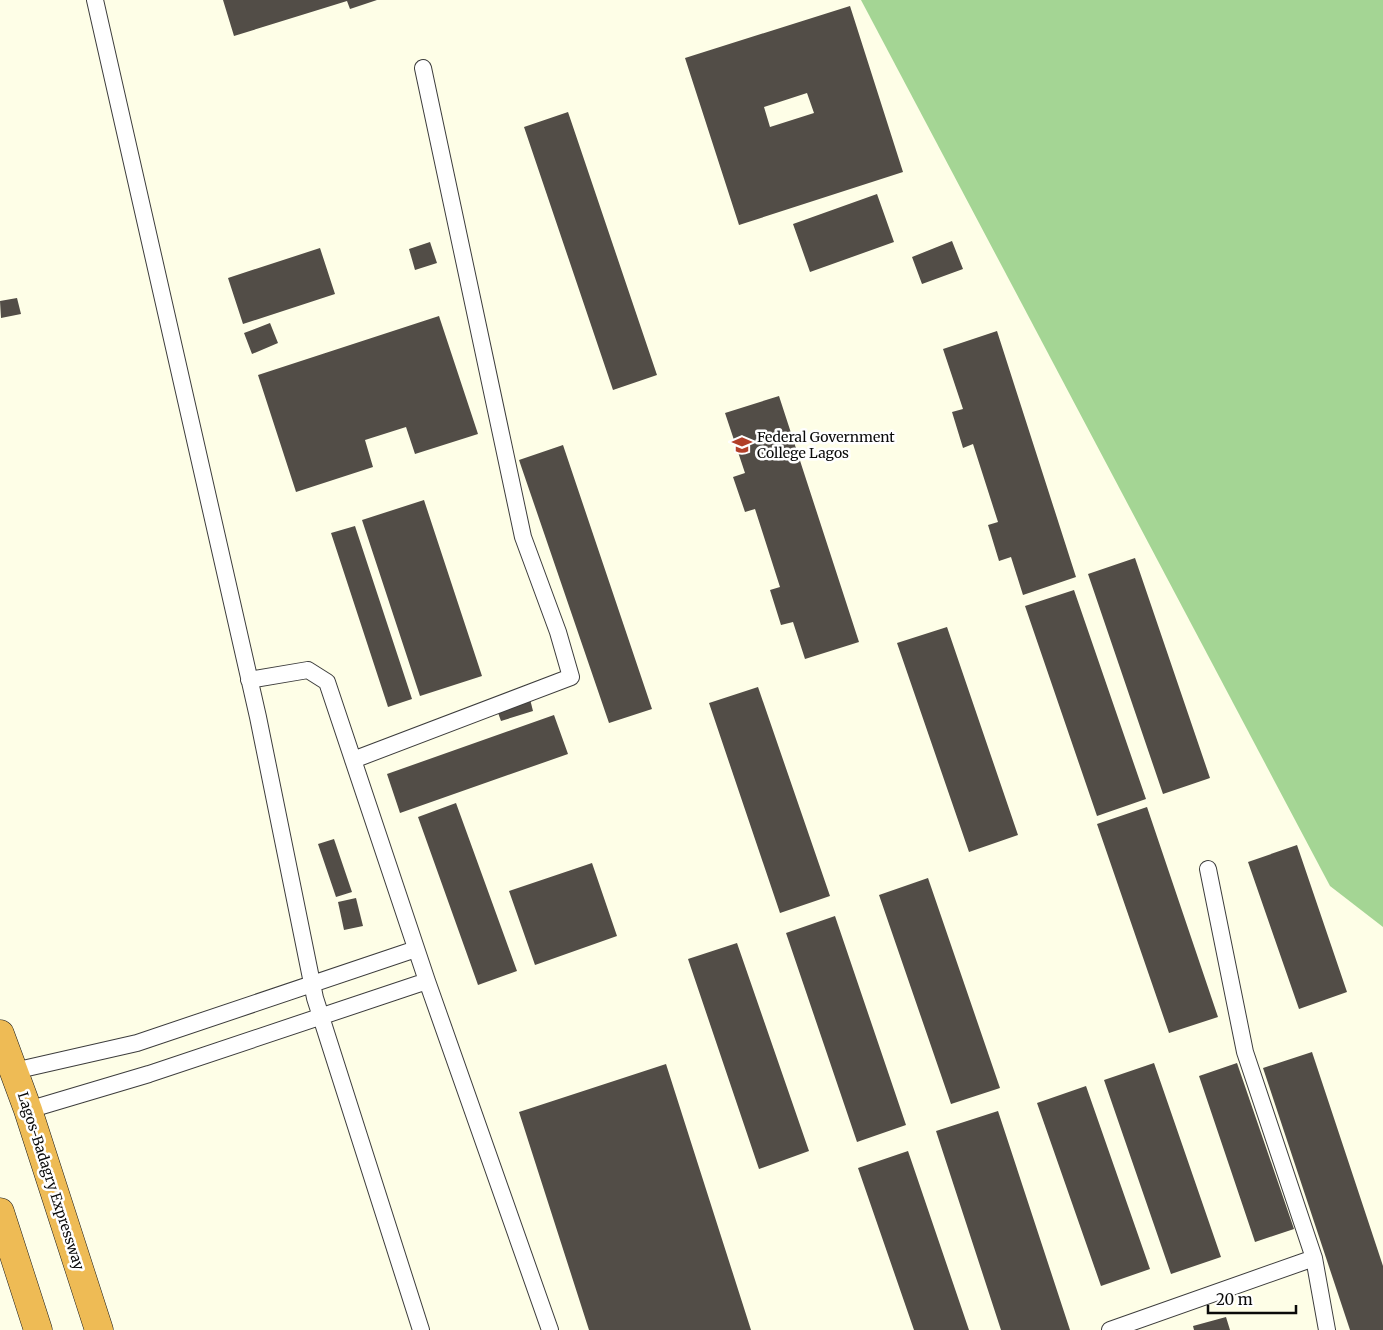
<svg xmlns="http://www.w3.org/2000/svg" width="1383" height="1330" font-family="Merriweather,serif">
<rect width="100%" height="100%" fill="#fefee7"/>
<path fill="#a4d594" d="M861,0H1383V927L1330,886Z"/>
<path fill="#524d47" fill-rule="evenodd" d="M223,0H377L350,9L347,1L234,36Z
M850,6L903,172L739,225L685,58ZM807,93L814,113L770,127L764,107Z
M568,112L657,375L613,390L524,127Z
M877,194L894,242L810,272L793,224Z
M952,241L963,269L922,284L912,257Z
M430,242L437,263L415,270L409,249Z
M320,248L335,294L243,324L228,278Z
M17,298L21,314L1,318L0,301Z
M439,316L478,434L415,454L406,427L365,440L373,467L296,492L258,375Z
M270,323L278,343L252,354L244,333Z
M997,331L1076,577L1023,595L1011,557L999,561L988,525L998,522L973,444L963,448L952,412L963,409L943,349Z
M779,396L859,642L805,659L793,622L781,625L770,590L780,587L755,509L745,512L733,477L745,473L725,413Z
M563,445L652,709L609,723L519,460Z
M424,500L482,676L420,696L362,520Z
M355,526L412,699L388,707L331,533Z
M1135,558L1210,778L1163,794L1088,574Z
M1074,590L1146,799L1097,816L1025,606Z
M947,627L1018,835L969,852L897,643Z
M758,687L830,896L780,913L709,703Z
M530,699L533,711L501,721L497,710Z
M554,715L568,754L400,813L387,774Z
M456,803L517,971L478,985L418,817Z
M1147,807L1218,1017L1169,1033L1097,824Z
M334,839L352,892L336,897L318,844Z
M1297,845L1347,992L1299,1009L1248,862Z
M592,863L617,936L535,965L509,891Z
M928,878L1000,1088L951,1104L879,895Z
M356,898L363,926L344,930L338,902Z
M835,916L906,1125L857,1142L786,933Z
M737,943L809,1151L759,1169L688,959Z
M1312,1052L1383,1266V1330H1350L1263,1068Z
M1154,1063L1221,1257L1171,1274L1104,1080Z
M1237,1063L1294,1229L1255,1242L1199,1076Z
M666,1064L751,1330H589L519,1112Z
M1086,1086L1150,1269L1101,1286L1037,1103Z
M998,1111L1070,1330H1001L936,1131Z
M908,1151L969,1330H914L858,1168Z
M1226,1317L1230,1330H1194L1193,1326Z"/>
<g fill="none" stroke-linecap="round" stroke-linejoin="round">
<defs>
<path id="lane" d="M95,0L258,717L315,998L421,1330
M249,680L308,670L327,682L427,981L550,1330
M353,760L571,677L558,632L523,537L423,68
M1208,869L1245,1052L1314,1258L1327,1330
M14,1071L137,1043L416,949
M28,1110L149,1074L427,981
M1110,1330L1314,1258"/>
<path id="highway" d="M0,1034L28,1110L99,1330
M0,1212L38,1330"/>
</defs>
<use href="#lane" stroke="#3d3d3d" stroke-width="18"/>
<use href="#highway" stroke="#1b1b1b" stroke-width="29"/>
<use href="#lane" stroke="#fff" stroke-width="16"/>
<use href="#highway" stroke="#eb5" stroke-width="28"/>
</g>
<defs>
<symbol id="school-bare" viewBox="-9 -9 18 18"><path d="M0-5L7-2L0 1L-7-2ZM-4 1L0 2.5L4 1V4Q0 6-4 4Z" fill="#b23f29" stroke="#fff" stroke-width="2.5" paint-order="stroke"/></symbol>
</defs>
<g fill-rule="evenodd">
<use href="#school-bare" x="728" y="431" width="28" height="28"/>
</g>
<g text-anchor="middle" stroke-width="5" stroke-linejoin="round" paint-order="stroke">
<g font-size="14" fill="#0a0a0a" stroke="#fff" text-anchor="start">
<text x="757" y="442">Federal Government<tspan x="757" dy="16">College Lagos</tspan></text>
</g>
<g font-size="14" fill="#0a0a0a" stroke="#fff">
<text transform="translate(51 1181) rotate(72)" y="5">Lagos-Badagry Expressway</text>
</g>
</g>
<path d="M1208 1305v8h88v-8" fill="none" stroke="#0a0a0a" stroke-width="2.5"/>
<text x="1216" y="1305" font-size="15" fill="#0a0a0a" stroke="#ffffff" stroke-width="4" paint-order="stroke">20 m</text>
</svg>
